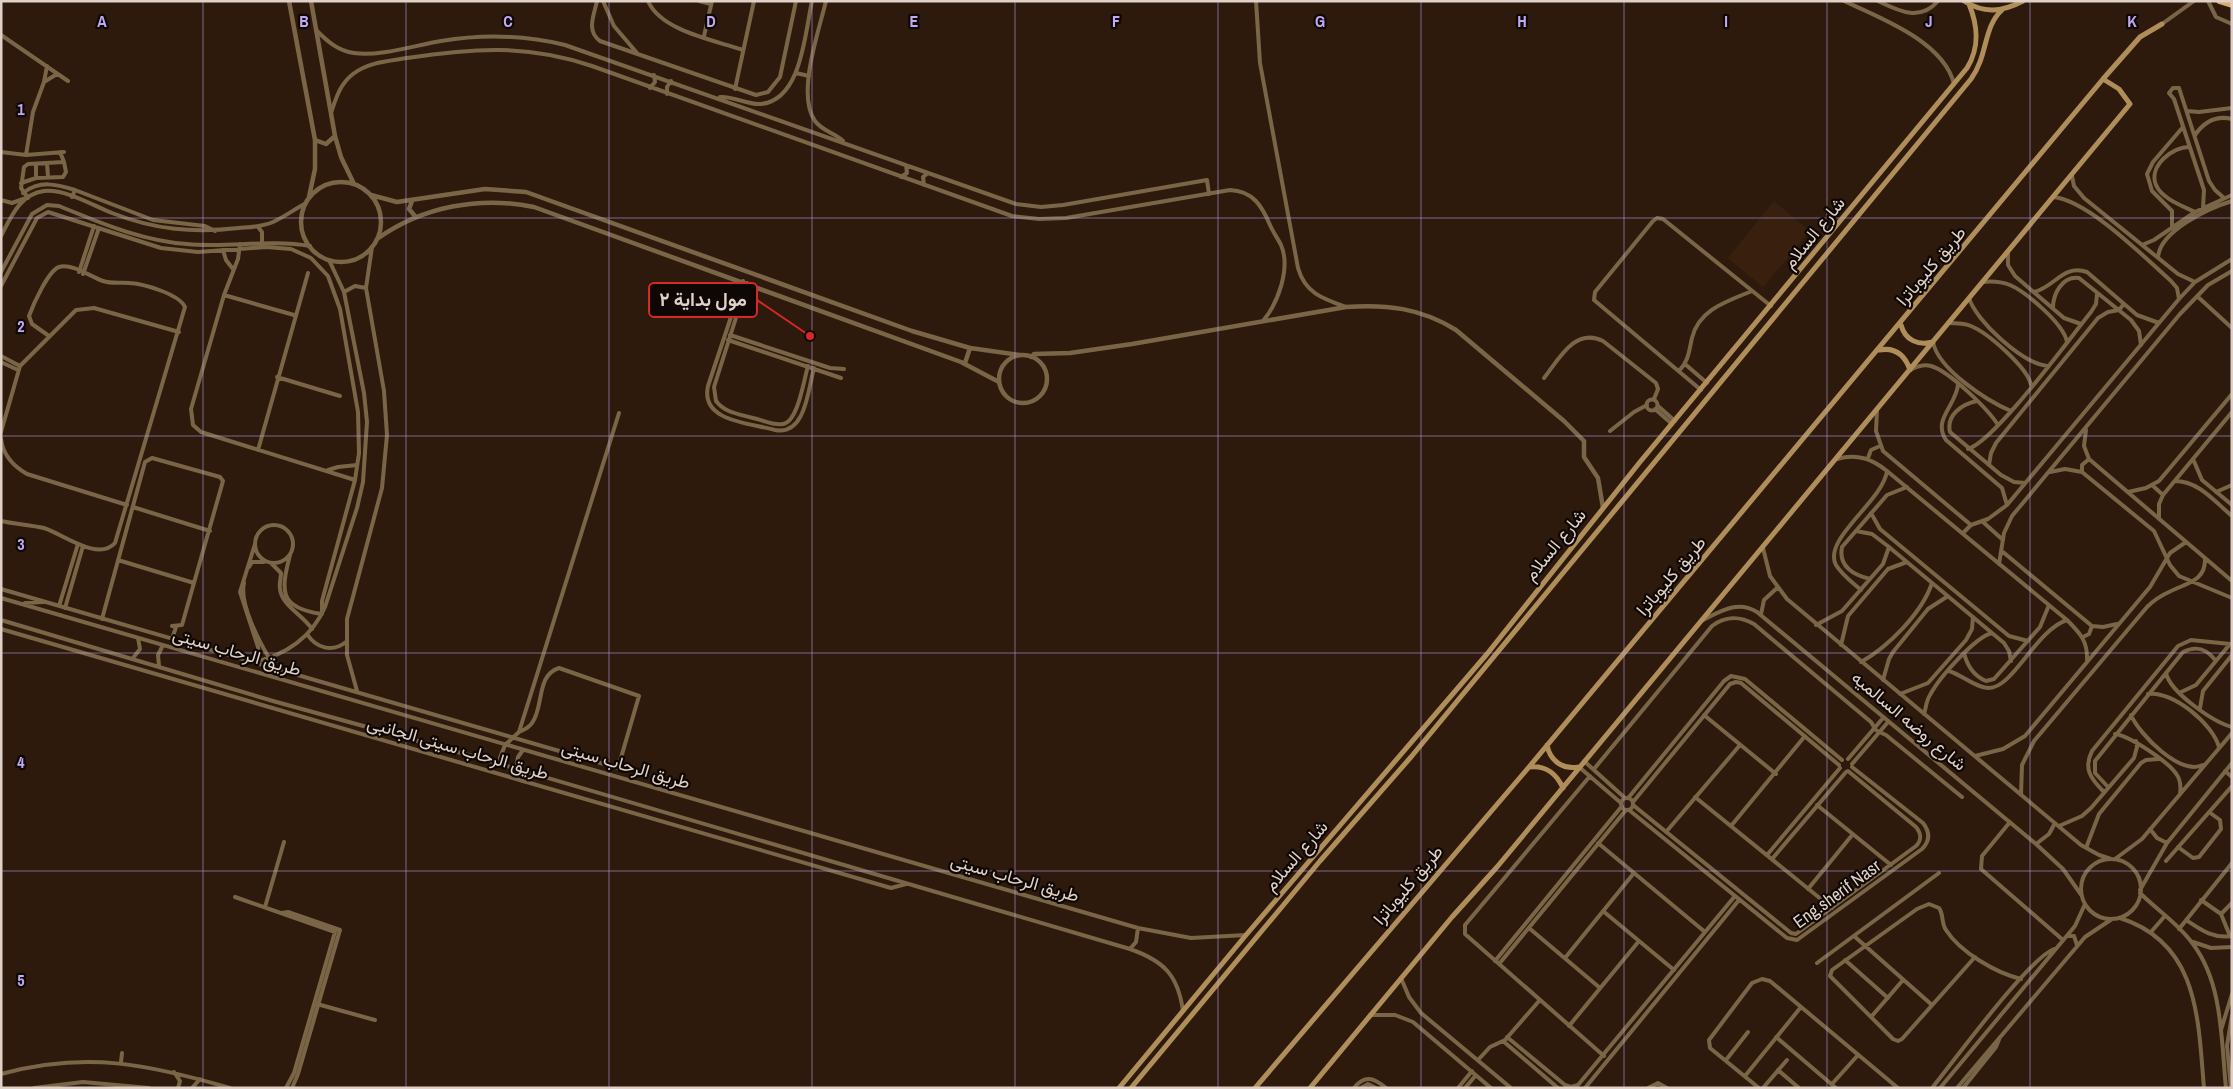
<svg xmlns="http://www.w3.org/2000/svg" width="2233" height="1089" font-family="'Archivo Narrow',Vazirmatn,sans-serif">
<rect width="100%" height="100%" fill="#2e1a0d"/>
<path fill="#39200e" d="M1774,201L1810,231L1763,287L1728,258Z"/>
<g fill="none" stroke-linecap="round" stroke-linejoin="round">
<path stroke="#7a6646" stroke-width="4" d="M597,1C594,15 586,31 600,41L756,95L768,92L780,77L796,1
M603,1L614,26L637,53
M648,1C661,31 714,40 743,50
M699,1L711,4
M826,1C819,31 796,94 815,121C822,131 835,133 843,141
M1256,1L1260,63L1298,268C1305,293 1323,299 1346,307
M1844,1C1881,18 1944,42 1954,84
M1878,1C1899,11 1920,22 1938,1
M2208,1L2216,17L2232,24
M2162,24L2194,1
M316,30C327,41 338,51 354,53C379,57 416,45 441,41C483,34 524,35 565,45L1016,204L1041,207L1063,205L1207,180L1209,194
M1,35L68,81
M704,36L712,1
M796,73L809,76
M44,82L57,74
M650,88L655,82L654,75
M735,89L754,1
M667,94V87L671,81
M720,97C734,96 747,105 761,104C802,100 805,32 812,1
M2187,111L2199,112L2232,108
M331,113C336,98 340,84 353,74C368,62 389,61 407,58C474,48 527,44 592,66L1012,216L1039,219L1066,218L1230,190C1253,191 1262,206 1270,225C1273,232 1278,239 1281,245C1291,268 1278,303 1263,321
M2195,135C2204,122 2216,115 2232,119
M2190,147C2173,146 2148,166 2156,185C2162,199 2183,206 2195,212
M1,152L26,155L64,152
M26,155L33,112L44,82L47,66
M47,163L48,177
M36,164V178
M2072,176L2074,186L2084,198L2178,274L2195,282
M901,177L907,173L906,165
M21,183L36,178L63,177L66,172L64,162
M924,185L923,177L928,173
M23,193C40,180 56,184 75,190
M72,197L75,190L153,220L205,226L215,231
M2053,197C2088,200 2144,257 2171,281L2177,288L2179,299
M28,198L21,188L24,167L28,164L64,162L60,152
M1,200L12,203L26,198
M2203,208L2204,190L2174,99L2169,93L2173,88H2179L2209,181L2215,190L2224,198
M258,227L262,232V243
M2172,227V211L2152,191L2147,174L2153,162L2183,127
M1,236C11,217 20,194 44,191C66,189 92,205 112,213C155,230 194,233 239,228C251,227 262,227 273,222C284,217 295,209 306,203
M240,244L238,259L224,295L191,409L193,425L201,432L355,480
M2142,245L2154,240L2195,212L2232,195
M223,250L226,260L233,269
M2008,252V265L2015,276L2064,318L2081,324
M2158,258C2159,231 2209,208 2232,201
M1,272L32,214L47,205L59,206C101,223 142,241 187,244C228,248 269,239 310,246
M79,272L94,226
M83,274L99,228
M743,281L708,386C700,422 751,423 775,430C806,436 808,389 814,368
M1983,282C1992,281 2002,282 2010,285C2026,292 2064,324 2067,342
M747,283L714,387L716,401C725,413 739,414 753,418C763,420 774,426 783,424C798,422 804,379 808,366
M1,286L37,218L48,212L161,248L198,252L266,247L291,249L311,258L328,276L340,309L358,412L359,453L355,480L322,601V614C278,608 281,590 290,555
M344,292L355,286L366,288
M2034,292C2055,287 2063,264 2087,272L2137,315L2159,323
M224,295L294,315
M2197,296L2232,328
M1969,298C1976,321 2022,363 2047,366
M2053,308C2053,294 2062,276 2079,278L2131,320L2139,331L2141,345
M1948,323C1956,323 1964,323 1971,326C1988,333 2028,368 2031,385
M730,335L830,368L844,369
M728,340L841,378
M1933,342C1938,369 1987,401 2011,411
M1,356L20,366
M1,362L18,370
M1685,364L1707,383
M1912,369C1918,366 1924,364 1931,366C1949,371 1988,409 1998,425
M1679,371C1689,361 1689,350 1692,338C1699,309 1728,301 1752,291
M277,377L340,396
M1544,378C1559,359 1575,327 1603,341L1656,383L1658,389L1654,399
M1958,384C1957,405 1932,419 1946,440L2002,488L2007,505
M1701,390L1594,300L1595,292L1653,221L1657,218L1663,219L1771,306
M1646.5 405a5.5 5.5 0 1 1 11 0a5.5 5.5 0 1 1-11 0Z
M1977,401C1962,404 1946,415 1950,432L2001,475L2014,482L2025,483
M1658,406L1675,421
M1655,409L1672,424
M1877,410L1876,431L1883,451L1971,525
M2086,430L2084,446L2089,459L2232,581
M1610,431L1634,412L1647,405
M1,432L20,366L76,310L94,308L179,332
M1,439C3,455 13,466 27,474L127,505
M1968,449C1995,441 2069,339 2091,312L2096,304L2097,294
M258,450L308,273
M1868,458L1871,450L1880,446
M1837,459C1857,453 1872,459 1887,471L2067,620C2080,633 2088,641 2087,661
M2193,459L2202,480L2232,505
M1989,465L1991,453L1996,443L2098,318L2108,312L2119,310L2123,305
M328,470L338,467L357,465
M2050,472L2065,469L2082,472L2154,531L2170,565L2179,576L2232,598
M2082,472V465L2089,459
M2175,481C2199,481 2215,502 2232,516
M2152,485L2163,495
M2128,492L2146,488L2159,481L2232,394
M2216,492L2232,485
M133,507L210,531
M1871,513L1880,529L2009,636L2028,641
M2159,519V504L2163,495L2232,412
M1,521C15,524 30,525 44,528C63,534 98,562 115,543L185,307C179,294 144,284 130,283C121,282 112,284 103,281C91,277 72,263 59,267C48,271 33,305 29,316L32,324L49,336
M1983,522L2003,540
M255 544a19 19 0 1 1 38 0a19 19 0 1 1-38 0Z
M1856,531L1872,534L1889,547L2004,643L2009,651L2011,661
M1963,533L1971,525L1988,519L2007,505L2179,299L2195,282L2232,259
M255,544L240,592L258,647L259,661
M1763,548L1770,576L1787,599L2081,845L2099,855L2111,859
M2003,552L2092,626L2103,627L2117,624
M118,560L194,583
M272,564L281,573C281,578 279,583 280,589C282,606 303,615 312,629
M1999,564L2004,533L2012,516L2180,314L2208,285L2232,271
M249,567L252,562H264
M1870,579C1854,575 1838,567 1842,547L1887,495L1907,487
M244,583C239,603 259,641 269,658
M1,589L618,768L639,696L559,668C536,675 544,707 532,723C529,728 523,730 519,732
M1861,590C1853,583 1842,575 1836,565C1822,539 1883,501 1887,471
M1,598L1138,928L1191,938L1246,935
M25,603L43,602
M59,606L78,544
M65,608L83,546
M1761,614L1764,600L1777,588
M102,619L145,462L152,458L220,477L223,481L182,625L172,626
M1,620L273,701L490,761L1130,949C1164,961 1178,975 1183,1011
M1703,620C1721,611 1738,600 1757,612L2036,844L2063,869L2082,896
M1816,625L1842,611L1883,564L1889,547
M1,629L891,888L906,884
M307,634C316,648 332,653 346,642
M2083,637L2089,634L2092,626
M172,639L176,627
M1841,645L1848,616L1888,569L1907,562
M1964,653C1967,665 1974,676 1986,681L1994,679L2040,627L2049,605
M133,658L140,649L138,638
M254,662C286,655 312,637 325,607L357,508L363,482L367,422L364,393L344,292L329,260
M1861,662C1888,647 1922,613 1932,583
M159,666L158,655L163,645
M1949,671C1962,675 1976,688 1989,688C2013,688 2036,630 2067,620
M2166,673C2170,692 2213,722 2232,727
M1883,680L1889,659L1893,652L1928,609L1948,596
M357,691L347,655V619L382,488L387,435L384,391L366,288L372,247
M2179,693L2196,685L2230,644
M1900,694L1928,683L1966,640L1972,629L1973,617
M2148,694C2172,690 2213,724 2219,747
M2200,708L2203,691L2232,655
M1924,714C1926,708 1926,701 1930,695C1939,678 1975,637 1992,633
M1704,715L1776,774
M2131,715C2139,734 2180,776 2203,765
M2115,734C2130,736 2169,762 2177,775C2181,781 2181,787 2180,794
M1975,756L2003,749L2025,736L2150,587L2170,553L2186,542
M1848,759L1883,718
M1584,761L1625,798
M498,763L505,745L519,732L619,413
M1852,764L1888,722
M1579,767L1621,803
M516,769L518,757L523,750
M1594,769L1712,626C1725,616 1740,616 1754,624L1871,722C1878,734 1874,729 1886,735L1962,797
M2225,771L2232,777
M1590,776L1465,925V934L1604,1056
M2108,787L2095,773V761L2183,652C2197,645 2207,649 2216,661
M2104,792C2091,779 2083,769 2092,751L2178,646L2191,640L2230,644
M2021,795L2022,765L2034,741L2147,607C2154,600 2162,595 2171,591C2187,583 2206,581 2205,558
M1629,797L1724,681L1731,676L1745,679L1842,760
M1695,797L1832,908
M1621 804a6 6 0 1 1 12 0a6 6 0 1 1-12 0Z
M1633,802L1730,684L1736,682L1741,683L1839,765
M1633,805L1791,933L1796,934L1916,846C1922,840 1921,833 1916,827L1848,771
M1817,805L1891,865
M1629,810L1787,938L1797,940L1922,849C1930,841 1930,832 1923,823L1852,767
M2010,822L1982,856L1981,869L2063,940
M1731,826L1805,736
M2059,826L2082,816L2091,808L2134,758L2137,747L2136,741
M2150,829L2157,838L2167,843
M1666,832L1740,745
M1598,843L1705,932
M2036,844L2049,834L2055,823
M2178,847L2193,858L2199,857L2221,829L2220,820L2209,812
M2086,848L2099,814L2141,763L2146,760L2158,759
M1767,855L1840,768
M1772,859L1846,772
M2115,859L2142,839L2232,733
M2081 889a30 30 0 1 1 60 0a30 30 0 1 1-60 0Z
M2166,861L2232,786
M1808,889L1853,834
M2140,890L2167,843L2232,763
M2140,893C2157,910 2179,924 2193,944C2223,984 2221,1039 2226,1088
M235,897L335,932L294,1073L286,1088
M2201,900L2221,914L2230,936
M265,907L284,842
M1603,911L1674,970
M282,913L288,912L340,930L298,1074L292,1088
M2221,914L2232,903
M2120,918C2199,943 2198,1019 2204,1088
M2186,920C2201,930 2213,939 2232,936
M1529,928L1600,988
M2179,929L2232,863
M2151,932L2164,917
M1854,936L1932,1005
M2067,936H2074L2077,945
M2193,942L2211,948L2232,947
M1130,949L1136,942L1138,928
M1975,957L1902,1039L1898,1041L1893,1039L1830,976L1832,970L1917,909L1929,904L1939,908C1944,915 1941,923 1946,930C1960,952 1996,973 2021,979
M1565,958L1634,873
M1845,960L1888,998
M1495,961L1622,806
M1817,963L1939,873
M1499,964L1626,810
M1401,978L1409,997L1421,1013L1511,1088
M317,1004L375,1020
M1370,1015H1395L1413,1022L1491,1088
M1871,1017L1903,980
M1569,1026L1639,941
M2221,1030L2232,994
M1507,1037L1565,1085L1571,1087L1578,1085L1735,896
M1776,1037L1836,1088
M1503,1041L1558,1088
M1478,1060L1490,1047L1505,1040L1539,1001
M1726,1060L1748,1032
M121,1062L122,1053
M1778,1070L1799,1088
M174,1072L180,1081L178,1088
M1,1074C86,1051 148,1064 230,1088
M1745,1076L1801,1007
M1832,1084L1858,1055
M34,1088L83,1082L149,1088
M192,1088L200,1079
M1354,1088C1365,1074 1374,1078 1386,1088
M1361,1088L1368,1084L1376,1088
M1458,1088L1472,1071
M1465,1088L1476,1075
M1585,1088L1739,900
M1648,1088L1658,1083L1667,1088
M1759,1088L1710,1048L1709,1040L1752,983L1762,979L1770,981L1898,1088
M1763,1088L1787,1060
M1932,1088C1954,1061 2028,959 2054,949
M1940,1088L2075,926L2085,904
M1957,1088L2085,937L2112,919
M1963,1088L1996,1047L2000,1037
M2231,1088L2227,1046L2232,1015"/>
<path stroke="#7a6646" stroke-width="4.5" d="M289,1L315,140V169L309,197
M311,1L335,136L341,157L354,184
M315,140L326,144L335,136
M301 222a40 40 0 1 1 80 0a40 40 0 1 1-80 0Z
M371,195L397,202L485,189L526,192L912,331L970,348L1020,355
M412,201L409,209L415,216
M377,239C423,206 480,196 534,207L961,362L999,382
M999 379a24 24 0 1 1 48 0a24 24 0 1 1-48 0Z
M1031,357L1034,354L1070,353L1132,344L1346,307C1386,304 1421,308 1456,330L1564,421L1584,441V457L1598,478L1603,508
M965,363L970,348"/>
<path stroke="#af8e5a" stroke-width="5" d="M1964,1C1984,14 2002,12 2023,1
M1901,325C1905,340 1918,346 1933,342
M1879,350C1895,347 1905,355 1910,370
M1547,745C1550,761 1563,770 1579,767
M1529,767C1546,765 1556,773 1563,788
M1119,1088L1246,935L1487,654L1640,462L1967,68C1980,47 1978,26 1969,4
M1131,1088L1320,861L1411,757L1971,79C1988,56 1983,27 2002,10
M1255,1088L1529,767L2103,79L2140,37L2162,24
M1310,1088L1452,917L1497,867L2130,104L2119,89L2103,79"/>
<path stroke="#d8ad69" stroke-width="5.5" d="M2219,1L2232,5"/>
</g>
<path fill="none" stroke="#bfa9f4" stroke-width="1" stroke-opacity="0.55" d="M203,1V1088M406,1V1088M609,1V1088M812,1V1088M1015,1V1088M1218,1V1088M1421,1V1088M1624,1V1088M1827,1V1088M2030,1V1088M1,218H2232M1,436H2232M1,653H2232M1,871H2232"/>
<g text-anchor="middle" stroke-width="4.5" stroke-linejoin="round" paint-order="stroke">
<g font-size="18" fill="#dfd1c8" stroke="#0f0703">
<text transform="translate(1814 233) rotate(-51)" y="6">شارع السلام</text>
<text transform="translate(1931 266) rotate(-50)" y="6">طريق كليوباترا</text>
<text transform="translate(1555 545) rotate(-51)" y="6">شارع السلام</text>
<text transform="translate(1671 576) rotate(-50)" y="6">طريق كليوباترا</text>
<text transform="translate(237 652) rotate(16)" y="6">طريق الرحاب سيتى</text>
<text transform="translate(1909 721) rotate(40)" y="6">شارع روضه السالميه</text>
<text transform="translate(458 748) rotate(16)" y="6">طريق الرحاب سيتى الجانبى</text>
<text transform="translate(626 765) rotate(16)" y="6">طريق الرحاب سيتى</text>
<text transform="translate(1296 856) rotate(-49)" y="6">شارع السلام</text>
<text transform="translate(1015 878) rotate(16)" y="6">طريق الرحاب سيتى</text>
<text transform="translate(1408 885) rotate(-50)" y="6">طريق كليوباترا</text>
<text transform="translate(1837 894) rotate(-36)" y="6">Eng.sherif Nasr</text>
</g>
</g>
<g font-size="16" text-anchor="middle" font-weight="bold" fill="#bfa9f4" stroke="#0f0703" stroke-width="4.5" stroke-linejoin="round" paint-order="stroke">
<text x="102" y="27">A</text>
<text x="304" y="27">B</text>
<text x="508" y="27">C</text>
<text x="711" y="27">D</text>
<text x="914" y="27">E</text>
<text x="1116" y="27">F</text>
<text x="1320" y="27">G</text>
<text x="1522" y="27">H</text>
<text x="1726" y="27">I</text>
<text x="1929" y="27">J</text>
<text x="2132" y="27">K</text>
<text x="21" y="115">1</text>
<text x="21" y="332">2</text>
<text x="21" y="550">3</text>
<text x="21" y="768">4</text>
<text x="21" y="986">5</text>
</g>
<path fill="none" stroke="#d62828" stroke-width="2" d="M810 336L757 300"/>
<circle fill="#d62828" stroke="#0f0703" stroke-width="2" cx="810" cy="336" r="5"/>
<rect fill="#0f0703" stroke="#d62828" stroke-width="2" x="649" y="283" width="108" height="34" rx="5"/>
<g font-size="19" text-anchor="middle" font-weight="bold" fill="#dfd1c8">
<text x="703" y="306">مول بداية ۲</text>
</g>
<rect width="2233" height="1089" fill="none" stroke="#dfd1c8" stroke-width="5"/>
</svg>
